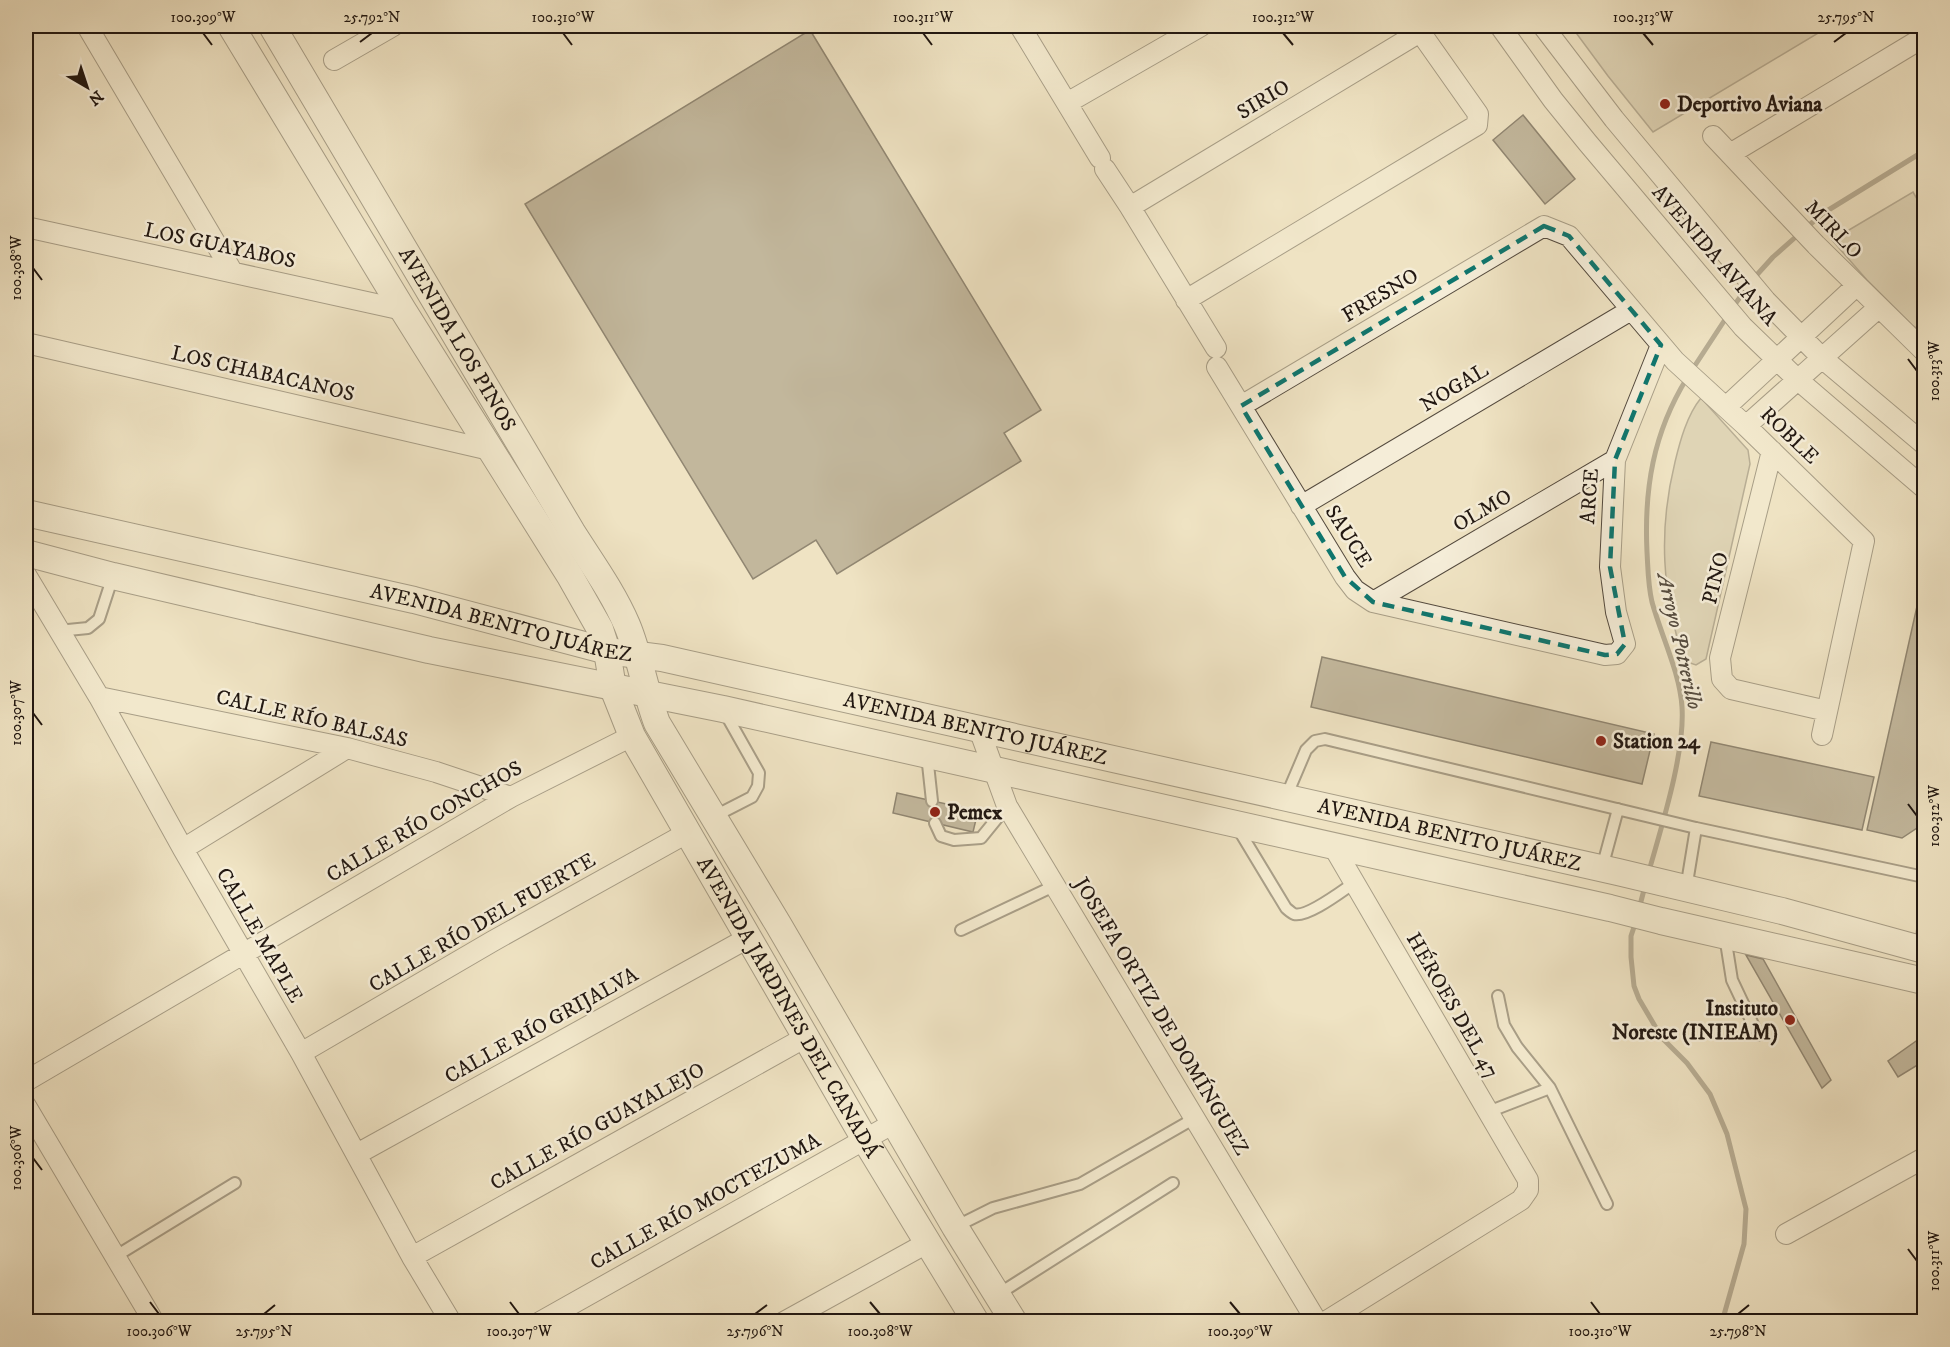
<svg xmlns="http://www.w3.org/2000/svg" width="1950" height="1347" font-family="'IM FELL DW Pica',serif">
<rect width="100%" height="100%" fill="#efe3c3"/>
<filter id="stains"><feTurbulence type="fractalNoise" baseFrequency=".00333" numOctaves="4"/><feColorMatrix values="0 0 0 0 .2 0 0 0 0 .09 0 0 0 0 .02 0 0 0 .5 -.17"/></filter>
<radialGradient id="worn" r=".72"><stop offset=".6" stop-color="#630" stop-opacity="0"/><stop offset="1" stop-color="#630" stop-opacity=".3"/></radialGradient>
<path fill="#ccc0a5" stroke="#766c5b" stroke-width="1.5" d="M1571,26H1830L1653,132L1608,76Z
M1913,192L1924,211V329H1918L1912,325L1867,280L1832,240Z
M1701,398L1748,450L1750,464L1706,659L1696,665L1684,661C1662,593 1658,531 1675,462C1680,441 1687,415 1701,398Z"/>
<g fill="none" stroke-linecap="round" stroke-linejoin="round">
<path stroke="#736857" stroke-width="5" d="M1806,228L1822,214L1924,151
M1754,278L1773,257L1799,234
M1733,307L1748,286
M1692,370L1728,315
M1649,871C1662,825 1685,753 1682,707C1680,673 1661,635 1652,602C1648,585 1648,569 1647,552C1644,489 1653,433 1687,378
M1639,909L1645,886
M1636,921L1631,936V957L1634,986L1639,999L1662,1038L1687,1063L1710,1094L1727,1134L1746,1209L1744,1244L1722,1322"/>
</g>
<path fill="#8c816e" stroke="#211711" stroke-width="1.5" d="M810,30L1041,410L1004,433L1021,461L837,574L816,540L753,579L525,204Z
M1523,115L1575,179L1545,204L1493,140Z
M1924,575V807L1920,826L1902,838L1867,830Z
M1322,657L1654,734L1642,784L1311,707Z
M1711,742L1874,777L1862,830L1699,796Z
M897,793L978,811L973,832L893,813Z
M1746,955L1763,959L1831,1080L1822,1088Z
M1919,1039L1924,1047V1061L1898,1077L1888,1061Z
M1924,1096V1112L1917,1100Z"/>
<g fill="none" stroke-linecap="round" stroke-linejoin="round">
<defs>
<path id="service" d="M58,631L88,628L99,619L113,576
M927,755L932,801
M1286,797L1306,750L1315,741L1325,739L1696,828L1924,877
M713,817L752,797L758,786L759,773L724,711
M935,823L941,836L954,840L981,838L1007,806
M1237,827L1286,908C1287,909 1293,914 1294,914C1307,918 1342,891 1354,883
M1602,868L1618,809
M1686,889L1696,828
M961,930L1056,885
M1725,936L1732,980L1758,1035
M1921,949L1924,920
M1550,1088L1607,1204
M1488,1112L1550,1088L1517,1047L1504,1025L1498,996
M955,1227L993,1208L1080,1184L1195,1118
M116,1256L235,1183
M997,1295L1173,1183"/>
<path id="minor" d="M87,26L232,271
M1020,26L1100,158
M1500,26L1553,100L1587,142L1743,327L1798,380L1924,488
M1543,26L1614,119L1766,301L1822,358L1924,444
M334,60L393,26
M1067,103L1201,26
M1713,136L1816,245L1924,351
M1730,154L1924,37
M1105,169L1130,207L1216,348
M1130,207L1420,32
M26,227L403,310
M1186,300L1477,125L1478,114L1416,26
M26,343L490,450
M1217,367L1345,577L1355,590L1373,602L1605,655L1617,654L1625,644L1616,612L1610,567L1615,460L1661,345
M1241,406L1544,226L1569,236L1675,361L1746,426L1864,541L1822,735
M1726,407L1856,286
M1746,426L1878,308
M1772,451L1720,658L1722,679L1731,689L1827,711
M1301,506L1631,310
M26,575L99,697L183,849L301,1053L412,1257L451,1322
M1373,602L1615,460
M99,697L347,748L436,772L511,797
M979,729L1007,806L1317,1322
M183,849L347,748
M301,1053L493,941L687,833
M26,1081L511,797L632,736
M26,1106L154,1322
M357,1154L748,938
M1786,1234L1924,1158
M412,1257L806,1037
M540,1322L894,1123
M784,1322L927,1243
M1325,1322L1521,1200L1528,1190V1180L1333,846"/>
<g id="tertiary">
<path id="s1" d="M231,26L403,310L570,576L600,629L607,651L613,688L632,736L864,1138L976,1322"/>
<path id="s2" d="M272,26L572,532C591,562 613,592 627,625C640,656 645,691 657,723L778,924L955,1227L1014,1322"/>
<path id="s3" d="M26,513L414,600L607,651L662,658L1618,872L1782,911L1924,950"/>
<path d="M26,553L113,576L429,650L723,709L1610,908L1661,921L1924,981"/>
</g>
</defs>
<use href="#service" stroke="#544a3e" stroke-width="14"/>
<use href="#minor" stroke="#544a3e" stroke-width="22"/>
<use href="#tertiary" stroke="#544a3e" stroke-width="28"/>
<use href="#service" stroke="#f5edd8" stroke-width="10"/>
<use href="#minor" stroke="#f5edd8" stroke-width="20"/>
<use href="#tertiary" stroke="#f5edd8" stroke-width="26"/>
</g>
<path d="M0 0H1950V1347H0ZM1544,226L1569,236L1661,345L1615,460L1610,567L1625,644L1617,654L1605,655L1373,602L1345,577L1241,406Z" fill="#efe3c3" fill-opacity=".55" fill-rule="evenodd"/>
<path fill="none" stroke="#0f766e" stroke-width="4.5" stroke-dasharray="12 8" stroke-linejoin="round" d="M1544,226L1569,236L1661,345L1615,460L1610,567L1625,644L1617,654L1605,655L1373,602L1345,577L1241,406Z"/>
<path fill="none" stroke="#211711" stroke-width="2" d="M203,33L212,45M563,33L572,45M923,33L932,45M1283,33L1293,45M1643,33L1653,45M360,42L372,33M1834,42L1846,33M33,268L42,280M1908,359L1917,371M33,713L42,725M1908,804L1917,816M33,1158L42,1170M1908,1249L1917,1261M150,1302L159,1314M510,1302L519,1314M870,1302L880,1314M1230,1302L1240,1314M1591,1302L1600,1314M264,1314L275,1305M755,1314L767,1305M1738,1314L1749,1305"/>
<g fill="#8f2418" stroke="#f5edd8" stroke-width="2">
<circle cx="1665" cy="104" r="6"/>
<circle cx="1601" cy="741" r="6"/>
<circle cx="935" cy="812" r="6"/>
<circle cx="1790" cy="1020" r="6"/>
</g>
<g text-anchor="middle" stroke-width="5" stroke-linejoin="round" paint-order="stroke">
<g font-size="21" fill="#211711" stroke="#f5edd8">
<text transform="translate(1263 99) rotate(-31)" y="7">SIRIO</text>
<text transform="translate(1834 229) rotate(46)" y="7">MIRLO</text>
<text transform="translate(220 245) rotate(12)" y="7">LOS GUAYABOS</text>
<text transform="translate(1715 255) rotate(49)" y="7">AVENIDA AVIANA</text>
<text transform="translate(1380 295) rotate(-31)" y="7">FRESNO</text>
<text dy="7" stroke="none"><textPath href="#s2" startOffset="364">AVENIDA LOS PINOS</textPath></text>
<text transform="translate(263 373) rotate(13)" y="7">LOS CHABACANOS</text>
<text transform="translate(1454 387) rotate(-31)" y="7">NOGAL</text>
<text transform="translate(1790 435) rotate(44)" y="7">ROBLE</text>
<text transform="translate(1589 496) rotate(-86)" y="7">ARCE</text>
<text transform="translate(1482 510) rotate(-30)" y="7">OLMO</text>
<text transform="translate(1349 536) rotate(58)" y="7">SAUCE</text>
<text transform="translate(1715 578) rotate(-76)" y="7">PINO</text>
<text dy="7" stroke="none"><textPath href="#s3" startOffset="488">AVENIDA BENITO JUÁREZ</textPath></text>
<text transform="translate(312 718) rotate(13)" y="7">CALLE RÍO BALSAS</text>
<text dy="7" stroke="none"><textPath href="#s3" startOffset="974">AVENIDA BENITO JUÁREZ</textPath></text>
<text transform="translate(424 821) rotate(-30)" y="7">CALLE RÍO CONCHOS</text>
<text dy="7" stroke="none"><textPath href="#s3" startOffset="1460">AVENIDA BENITO JUÁREZ</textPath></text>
<text transform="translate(482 922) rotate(-30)" y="7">CALLE RÍO DEL FUERTE</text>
<text transform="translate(260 935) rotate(60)" y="7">CALLE MAPLE</text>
<text transform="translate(1453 1005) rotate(60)" y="7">HÉROES DEL 47</text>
<text dy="7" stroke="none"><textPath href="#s1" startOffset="1132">AVENIDA JARDINES DEL CANADÁ</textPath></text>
<text transform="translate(1162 1016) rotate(59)" y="7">JOSEFA ORTIZ DE DOMÍNGUEZ</text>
<text transform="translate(541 1025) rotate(-29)" y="7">CALLE RÍO GRIJALVA</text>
<text transform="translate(597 1126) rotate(-29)" y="7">CALLE RÍO GUAYALEJO</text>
<text transform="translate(705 1201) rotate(-29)" y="7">CALLE RÍO MOCTEZUMA</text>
</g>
<g font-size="21" font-weight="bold" fill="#211711" stroke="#f5edd8" text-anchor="start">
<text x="1677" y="111">Deportivo Aviana</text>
<text x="1613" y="748">Station 24</text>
<text x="947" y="819">Pemex</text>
<text x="1778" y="1015" text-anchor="end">Instituto<tspan x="1778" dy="24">Noreste (INIEAM)</tspan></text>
</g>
<g font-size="22" font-style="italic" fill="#574d40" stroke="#f5edd8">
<text transform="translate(1681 641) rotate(77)" y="8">Arroyo Potrerillo</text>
</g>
</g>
<rect width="1950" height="1347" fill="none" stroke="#efe3c3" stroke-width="66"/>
<g transform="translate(87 87) rotate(141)" stroke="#f5edd8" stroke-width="4.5" paint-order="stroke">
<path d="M0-4.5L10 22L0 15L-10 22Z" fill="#211711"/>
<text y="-9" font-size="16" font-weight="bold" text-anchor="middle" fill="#211711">N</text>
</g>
<rect x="33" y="33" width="1884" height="1281" fill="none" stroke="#211711" stroke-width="2"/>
<g font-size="15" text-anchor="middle" fill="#211711">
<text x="203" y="22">100.309°W</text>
<text x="372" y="22">25.792°N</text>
<text x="563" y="22">100.310°W</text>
<text x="923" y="22">100.311°W</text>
<text x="1283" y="22">100.312°W</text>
<text x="1643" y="22">100.313°W</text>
<text x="1846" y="22">25.795°N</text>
<text transform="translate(16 268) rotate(-90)" y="5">100.308°W</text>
<text transform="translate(1934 371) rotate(-90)" y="5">100.313°W</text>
<text transform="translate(16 713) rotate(-90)" y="5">100.307°W</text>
<text transform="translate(1934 816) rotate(-90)" y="5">100.312°W</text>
<text transform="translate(16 1158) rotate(-90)" y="5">100.306°W</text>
<text transform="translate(1934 1261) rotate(-90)" y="5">100.311°W</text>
<text x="159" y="1336">100.306°W</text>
<text x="264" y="1336">25.795°N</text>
<text x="519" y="1336">100.307°W</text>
<text x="755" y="1336">25.796°N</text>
<text x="880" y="1336">100.308°W</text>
<text x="1240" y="1336">100.309°W</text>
<text x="1600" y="1336">100.310°W</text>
<text x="1738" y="1336">25.798°N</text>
</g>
<rect width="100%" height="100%" filter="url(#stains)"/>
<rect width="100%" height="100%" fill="url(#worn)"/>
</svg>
